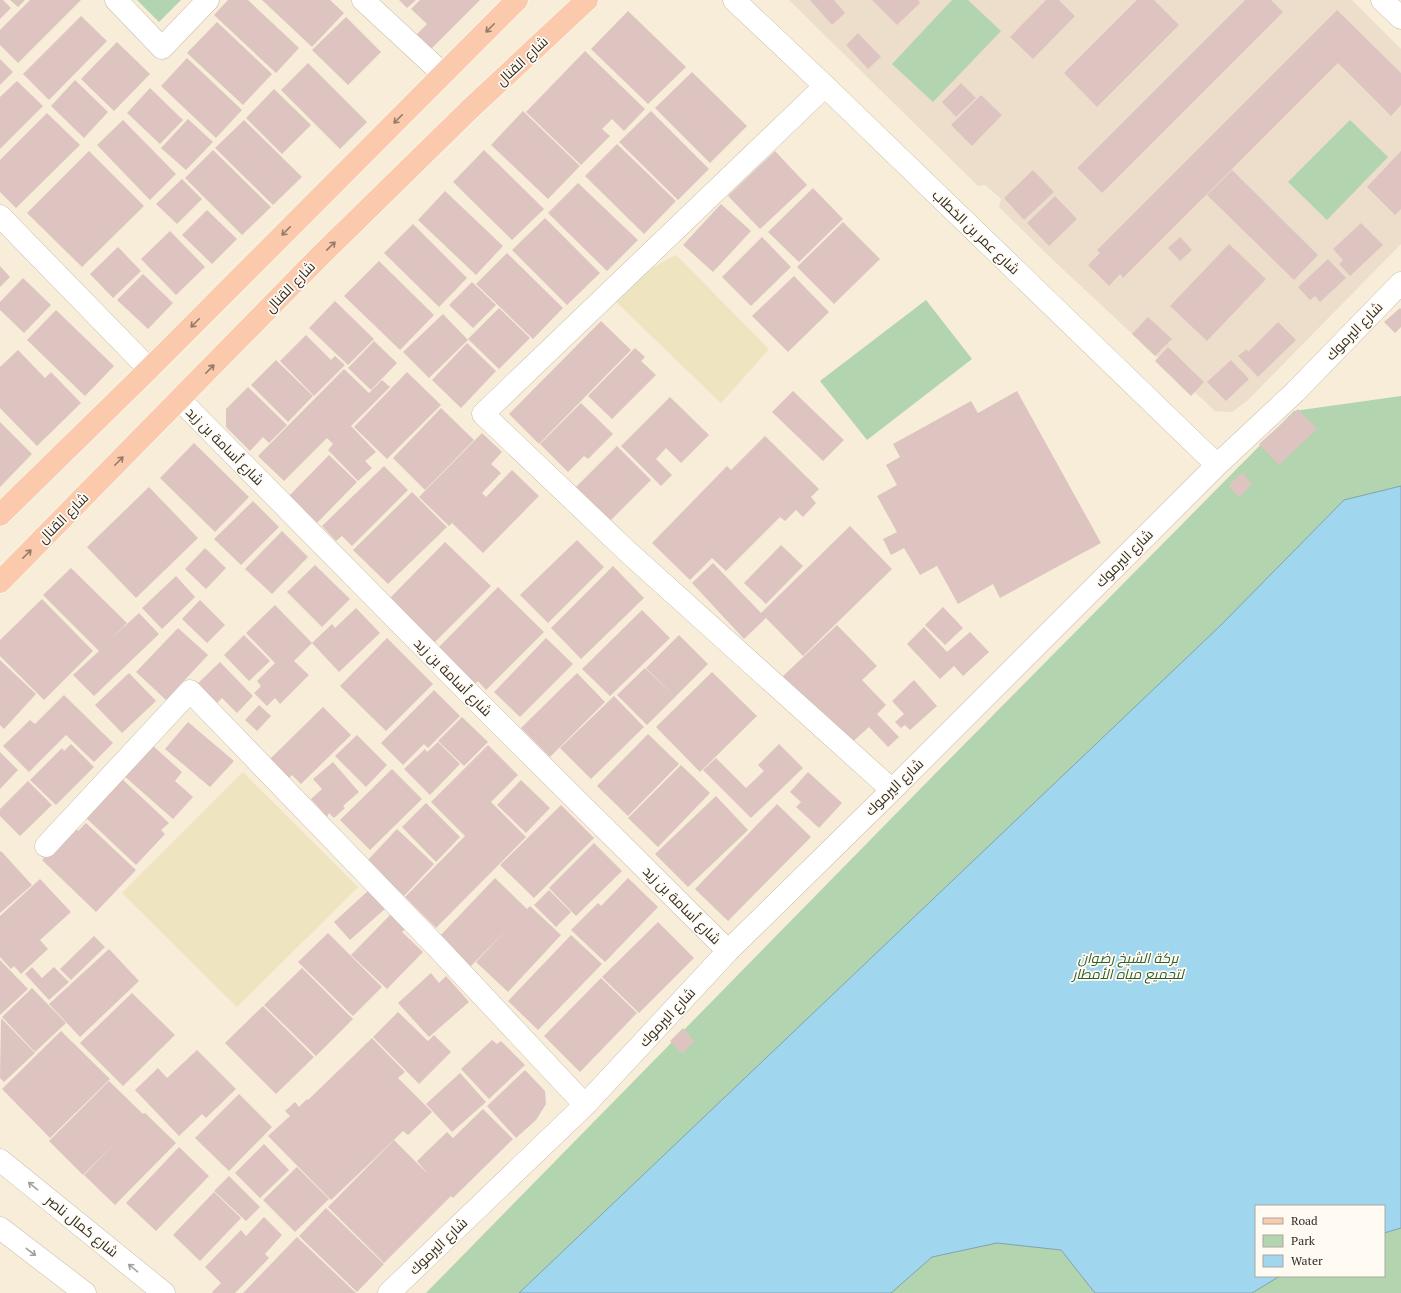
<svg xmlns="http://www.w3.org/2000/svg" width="1401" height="1293" font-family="'PT Serif',Cairo,serif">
<rect width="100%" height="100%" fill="#f7edd8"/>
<path fill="#ecdecb" d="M789,0H1352L1401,49V244L1247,401L1232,412L1215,411L1053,260L999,207L1001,199L985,185L978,186Z"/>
<path fill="#b2d4ae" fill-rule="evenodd" d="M137,0H181L159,22Z
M952,0H968L1001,31L933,102L892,64Z
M1350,120L1388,157L1327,220L1288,182Z
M926,300L972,359L867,440L820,381Z
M1401,396V1293H426L930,779L1294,411ZM1256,1206H1384V1276H1256Z"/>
<path fill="#eee4bf" d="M676,255L769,349L721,403L616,302L617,287Z
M243,772L358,887L237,1007L122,893Z"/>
<path fill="#a1d7ee" stroke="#7fa3b1" d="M1401,486V1228L1384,1233V1206H1256V1276H1280L1252,1293H1095L1061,1250L997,1243L932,1257L891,1293H519L1220,626L1344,500Z"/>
<path fill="#dec4c1" d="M0,0H3L11,8L0,19Z
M10,0H25L18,7Z
M30,0H81L18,63L0,45V30Z
M228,0H248L299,48L276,73L214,15Z
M262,0H330L344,13L312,47Z
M399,0H416L407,8Z
M420,0H480L431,49L416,35L427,24L411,9Z
M810,0H834L845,13L832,25Z
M872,0H918L920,3L897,25Z
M1046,0H1059L1075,16L1033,59L1010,37Z
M1137,0H1154L1179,25L1097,107L1064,73Z
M1245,0H1271L1283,12L1102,193L1077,168Z
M1337,10L1401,73V105L1391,116L1338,63L1123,278L1120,274L1109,286L1088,265L1100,253L1097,250Z
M628,11L686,67L648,104L591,49Z
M81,16L107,41L49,100L23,74Z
M346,17L381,52L348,85L312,50Z
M217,22L272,74L243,105L187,53Z
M858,33L881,57L868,69L846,45Z
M117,42L150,74L114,111L81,79Z
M585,51L645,109L624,131L612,119L602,129L610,136L581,165L526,112Z
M187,58L242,110L216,138L161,86Z
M0,59L13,72L0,85Z
M308,63L367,122L340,149L281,90Z
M692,72L747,126L710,163L655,108Z
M75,80L108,112L84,138L51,106Z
M17,81L43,106L0,149V97Z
M961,83L976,98L956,117L942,102Z
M150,88L183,120L160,144L127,113Z
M274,89L311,125L282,154L246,118Z
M981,95L1002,115L972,146L951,125Z
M523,111L580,166L548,199L491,145Z
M651,111L709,169L678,200L619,142Z
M47,113L80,145L16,208L0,192V160Z
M188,119L213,142L186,170L161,148Z
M123,120L176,174L150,200L97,145Z
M244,120L302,177L273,205L215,148Z
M617,144L676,201L644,234L585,176Z
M213,150L271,207L242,235L185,178Z
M484,150L544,209L512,240L453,182Z
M89,151L144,206L82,267L27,213Z
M775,151L807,185L760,229L728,196Z
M1401,151V209L1395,215L1367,187Z
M1033,170L1054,192L1024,220L1004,198Z
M1232,170L1318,255L1294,280L1207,195Z
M182,179L202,199L177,224L156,204Z
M578,183L638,240L607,271L548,213Z
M813,188L843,219L799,262L768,232Z
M445,191L503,246L476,275L418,220Z
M1055,196L1077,219L1049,246L1027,223Z
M721,204L751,231L713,272L683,245Z
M207,210L237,239L212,264L182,235Z
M545,218L600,273L567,305L512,250Z
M843,222L880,259L834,304L797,267Z
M1361,223L1383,245L1350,276L1339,264L1343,260L1333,249Z
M413,224L467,278L439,307L384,253Z
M170,231L205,267L176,295L141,259Z
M762,237L791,267L751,306L722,277Z
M1180,237L1192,250L1180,261L1168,248Z
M1229,244L1266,279L1207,341L1170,306Z
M118,247L141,271L113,298L90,274Z
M507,253L563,308L533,339L476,284Z
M1328,259L1346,278L1320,302L1315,296L1310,300L1298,287Z
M379,261L434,315L400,350L344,296Z
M0,266L10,277L0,287Z
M143,274L173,303L148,329L117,300Z
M794,276L829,312L788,352L752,316Z
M23,278L51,305L24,333L0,310V302Z
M472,282L496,305L473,328L449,305Z
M335,301L374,339L348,365L309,328Z
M499,308L530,338L499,369L468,339Z
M1400,308L1401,309V327L1395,333L1384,322Z
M56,310L114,366L85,396L27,340Z
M443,314L468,340L429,378L403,352Z
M1148,317L1172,339L1155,356L1132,334Z
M601,321L631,350L539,444L509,414Z
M1278,322L1296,340L1258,377L1238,356L1247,349L1248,352Z
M306,335L331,360L335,356L345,365L314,396L280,361Z
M374,341L397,363L371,390L348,368Z
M467,343L496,371L461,408L432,380Z
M1168,347L1204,382L1191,396L1155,361Z
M635,348L645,357L641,361L656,375L612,419L588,396Z
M18,350L45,378L51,372L81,403L37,446L0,408V367Z
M276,360L313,396L288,422L251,385Z
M1231,360L1249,379L1226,401L1207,382Z
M344,369L369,393L382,380L390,387L351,426L376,452L365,461L372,468L358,481L328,450L333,444L327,438L284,481L258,456Z
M407,372L441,405L387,459L354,427Z
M248,387L287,425L269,443L263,437L250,451L226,427V409Z
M793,391L844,440L823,461L772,412Z
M1017,391L1101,543L1000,598L993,584L958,604L937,566L920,575L904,548L891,555L883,539L897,532L877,496L897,485L886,465L900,457L893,444L971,401L978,413Z
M670,397L709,435L681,463L666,448L656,459L672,475L661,486L621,446Z
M581,403L613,434L588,459L584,456L568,472L540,444Z
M441,408L474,440L425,490L393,458Z
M1298,409L1317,429L1279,465L1259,444Z
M0,422L32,454L0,487Z
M482,433L502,452L491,464L501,473L482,493L486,497L512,470L539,496L483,553L452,523L449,526L419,497Z
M765,436L819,489L811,497L816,503L803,517L796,510L785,521L780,517L726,571L712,558L690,580L652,543L727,466L731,470Z
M194,443L249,497L215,532L160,478Z
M617,446L651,480L608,523L574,489Z
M329,455L357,482L316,524L288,497Z
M384,466L408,490L352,546L342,536L336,541L322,526Z
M1242,472L1252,484L1239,497L1228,486Z
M149,487L198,538L136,598L87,547Z
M412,492L447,527L388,584L353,550Z
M253,501L279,527L241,565L214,539Z
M850,526L892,569L803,656L766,618L744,639L692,583L713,563L761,613Z
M282,531L308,557L272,594L245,569Z
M577,540L604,567L548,623L520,595Z
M445,542L491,586L433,644L388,600Z
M781,545L803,566L766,604L744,583Z
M205,548L226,568L206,589L185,569Z
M315,565L350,599L322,627L287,592Z
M613,566L644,598L581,659L551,628Z
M71,568L127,623L112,638L139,613L159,634L94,696L73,675L99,651L43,595Z
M176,576L195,597L162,629L142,608Z
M498,587L544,632L486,690L478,681L474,685L437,649Z
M42,599L93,651L44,700L0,656V640Z
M200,600L225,625L207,643L182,619Z
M275,605L312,643L294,661L309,675L280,704L275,698L267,706L254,693L261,686L257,681L275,663L246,633Z
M943,607L963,628L945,645L925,625Z
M356,608L380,633L339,672L312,643L332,624L335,628Z
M642,610L670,638L610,696L582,669Z
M837,625L877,666L862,680L886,705L877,714L899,737L888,747L869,727L849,745L782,677Z
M924,627L947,652L970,632L989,652L963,676L954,666L940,679L907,644Z
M178,628L208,655L166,700L136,672Z
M244,635L270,661L249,681L224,655Z
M679,635L708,664L647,725L617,695L645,668L673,695L646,668Z
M387,638L433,684L386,731L340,686Z
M546,638L573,664L520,717L494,692Z
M0,660L36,694L4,729L0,725Z
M220,662L253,696L237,713L222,698L212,708L193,688Z
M712,672L757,716L700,772L656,727Z
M129,673L156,701L122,733L95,705Z
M577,673L605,702L550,757L521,728Z
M914,680L937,706L910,730L905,725L901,728L895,722L904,714L892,701Z
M434,690L460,716L428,748L424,744L403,765L381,743Z
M64,695L113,743L94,762L66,735L29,772L3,746L30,720L35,724Z
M614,696L644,727L591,779L560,748Z
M259,705L271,716L257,731L245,720Z
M323,707L351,735L301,784L292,775L287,780L268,761Z
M462,717L488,742L464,766L438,741Z
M188,722L234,761L210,787L165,749Z
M648,734L679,764L628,816L597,786Z
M357,735L387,765L366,787L335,756Z
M438,742L460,764L430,795L404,769L425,749L427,752Z
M71,744L94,767L56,805L30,780L62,748L64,751Z
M151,744L182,772L175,781L193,797L173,819L123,775Z
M779,744L803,768L751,818L703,770L716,758L746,788L764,771L758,765Z
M488,745L518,775L491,802L526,837L436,928L405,897L465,836L431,802Z
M0,752L18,770L0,789Z
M333,762L359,792L343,806L345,808L334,818L329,813L327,817L311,799L322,789L313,779Z
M681,765L710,793L658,847L628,818Z
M392,769L422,799L370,850L340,820Z
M808,772L842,803L819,828L796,807L801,802L790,792Z
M121,778L169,823L161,830L165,834L136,865L84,816Z
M521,780L550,808L526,833L497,805Z
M28,781L52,805L20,836L0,816V809Z
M716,796L748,830L688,887L655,854Z
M426,803L460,837L436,862L402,827Z
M777,804L811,837L728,921L695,889Z
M561,805L594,838L534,898L500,865Z
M86,823L136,870L96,912L42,860L74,826L78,831Z
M397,829L434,864L404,896L367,861Z
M594,843L622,871L576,916L549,888Z
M1,851L32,885L0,913V852Z
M495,878L527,909L530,906L561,935L508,992L476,962L508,928L469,968L438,938Z
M628,878L658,907L605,962L571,930L598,903L601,906Z
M40,879L71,912L40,940L48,949L21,974L14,966L11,969L0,957V916Z
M369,890L386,908L350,940L334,922Z
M549,890L571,912L556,927L534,905Z
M391,914L406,928L402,932L423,952L387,989L351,955Z
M658,922L694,958L639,1013L602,977Z
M328,933L382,987L353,1016L298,962Z
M571,935L602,964L538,1030L508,1001Z
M94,936L105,947L71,980L60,969Z
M109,949L139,981L80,1037L49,1004Z
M0,960L28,989L0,1015Z
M32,967L42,978L54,967L69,982L49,1000L25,974Z
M302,968L353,1019L316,1056L264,1005Z
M431,973L439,983L446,976L469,1002L429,1037L398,1003Z
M601,978L637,1013L580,1072L544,1036Z
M32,988L66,1023L35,1052L2,1017Z
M132,993L175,1035L123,1086L80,1043Z
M263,1006L314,1057L276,1094L225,1043Z
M398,1012L428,1041L434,1035L451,1052L419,1084L373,1037Z
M1,1018L35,1053L4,1082L0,1078Z
M683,1028L694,1041L682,1054L670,1041Z
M61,1031L110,1079L50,1138L2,1089Z
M372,1038L405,1072L398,1078L432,1112L408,1135L403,1131L370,1163L352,1144L370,1163L331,1200L268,1136L290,1116L285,1111L295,1102L299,1107L307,1099L308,1100Z
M492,1040L497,1044L501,1041L525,1065L489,1099L461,1069Z
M197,1050L236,1089L206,1118L202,1114L179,1136L135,1090L158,1068L167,1078Z
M525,1070L545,1091L546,1104L536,1120L516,1138L487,1106Z
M460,1073L486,1102L452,1132L426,1104Z
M109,1081L143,1114L145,1113L176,1143L115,1205L84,1175L115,1143L83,1175L49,1141Z
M239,1094L272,1127L229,1171L195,1138Z
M483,1109L513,1139L453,1198L451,1196L384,1263L328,1207L394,1140L428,1174L417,1161L447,1132L453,1138Z
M264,1144L289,1170L260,1198L235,1173Z
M179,1147L209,1176L156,1231L126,1203Z
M297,1167L329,1199L295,1232L263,1200Z
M229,1176L260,1207L246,1221L214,1191Z
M214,1192L241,1218L200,1261L173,1235Z
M326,1208L384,1264L357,1292L299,1236Z
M264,1217L282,1235L265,1254L269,1258L235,1293H213L212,1292L221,1283L205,1267L241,1230L246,1236Z
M297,1237L356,1293H243Z"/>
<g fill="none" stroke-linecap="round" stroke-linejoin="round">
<defs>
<path id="minor" d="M116,0L162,48L208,0
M363,0L443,74
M734,0L825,86L1217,465
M1382,0L1401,18
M825,86L483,414L628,552L892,790
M0,216L149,369
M180,400L474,698L728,951
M46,846L190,691L437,947L585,1105
M0,1160L164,1293
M0,1228L85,1293
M389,1293L585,1105L728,951L892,790L1217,465L1295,392L1401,283"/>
<path id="major" d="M0,515L149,369L517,0
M0,582L318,258L470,109L587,0"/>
</defs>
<use href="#minor" stroke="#c9bfab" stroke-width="23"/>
<use href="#major" stroke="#fff" stroke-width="23"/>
<use href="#minor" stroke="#fff" stroke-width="22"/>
<use href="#major" stroke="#fbcaac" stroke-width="22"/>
</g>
<defs><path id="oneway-shaft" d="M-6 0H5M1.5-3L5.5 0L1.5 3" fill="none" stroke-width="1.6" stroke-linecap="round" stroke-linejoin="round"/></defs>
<g stroke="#957a68">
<use href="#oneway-shaft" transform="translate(490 28) rotate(135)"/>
<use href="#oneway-shaft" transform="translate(398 119) rotate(135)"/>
<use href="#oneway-shaft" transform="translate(286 231) rotate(135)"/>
<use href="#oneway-shaft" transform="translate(331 246) rotate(-44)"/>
<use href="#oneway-shaft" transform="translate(195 323) rotate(135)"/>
<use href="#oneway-shaft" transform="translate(210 369) rotate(-46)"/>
<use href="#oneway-shaft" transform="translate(119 461) rotate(-45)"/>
<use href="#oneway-shaft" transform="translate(27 554) rotate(-45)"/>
</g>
<g stroke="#a1a09c">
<use href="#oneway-shaft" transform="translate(33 1186) rotate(-141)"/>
<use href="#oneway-shaft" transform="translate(31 1252) rotate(37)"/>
<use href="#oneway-shaft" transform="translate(133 1268) rotate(-141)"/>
</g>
<g text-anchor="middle" stroke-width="3.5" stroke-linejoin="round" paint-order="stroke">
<g font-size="14" fill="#2f2b24" stroke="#fffbf2">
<text transform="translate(522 61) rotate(-43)" y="5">شارع القنال</text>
<text transform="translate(976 232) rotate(44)" y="5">شارع عمر بن الخطاب</text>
<text transform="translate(290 287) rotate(-46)" y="5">شارع القنال</text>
<text transform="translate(1354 331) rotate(-46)" y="5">شارع اليرموك</text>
<text transform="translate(225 446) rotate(45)" y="5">شارع أسامة بن زيد</text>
<text transform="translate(63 518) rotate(-45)" y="5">شارع القنال</text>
<text transform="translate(1124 558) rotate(-45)" y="5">شارع اليرموك</text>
<text transform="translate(453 677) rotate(45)" y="5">شارع أسامة بن زيد</text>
<text transform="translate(894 787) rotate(-44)" y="5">شارع اليرموك</text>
<text transform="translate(682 905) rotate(45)" y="5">شارع أسامة بن زيد</text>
<text transform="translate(667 1017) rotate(-47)" y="5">شارع اليرموك</text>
<text transform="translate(82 1226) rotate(39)" y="5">شارع كمال ناصر</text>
<text transform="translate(438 1246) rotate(-44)" y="5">شارع اليرموك</text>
</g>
<g font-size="14" font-style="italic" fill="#305e2b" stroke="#fffbf2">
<text x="1128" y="963">بركة الشيخ رضوان<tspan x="1128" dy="16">لتجميع مياه الأمطار</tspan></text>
</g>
</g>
<rect x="1255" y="1205" width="130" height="72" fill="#fffbf2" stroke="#aca8a0"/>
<rect x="1263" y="1218" width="20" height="6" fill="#fbcaac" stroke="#aca8a0"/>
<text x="1291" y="1225" font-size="12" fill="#2f2b24">Road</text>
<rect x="1263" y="1235" width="20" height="12" fill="#b2d4ae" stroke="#aca8a0"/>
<text x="1291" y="1245" font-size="12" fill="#2f2b24">Park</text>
<rect x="1263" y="1255" width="20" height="12" fill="#a1d7ee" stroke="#aca8a0"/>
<text x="1291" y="1265" font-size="12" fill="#2f2b24">Water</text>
</svg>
